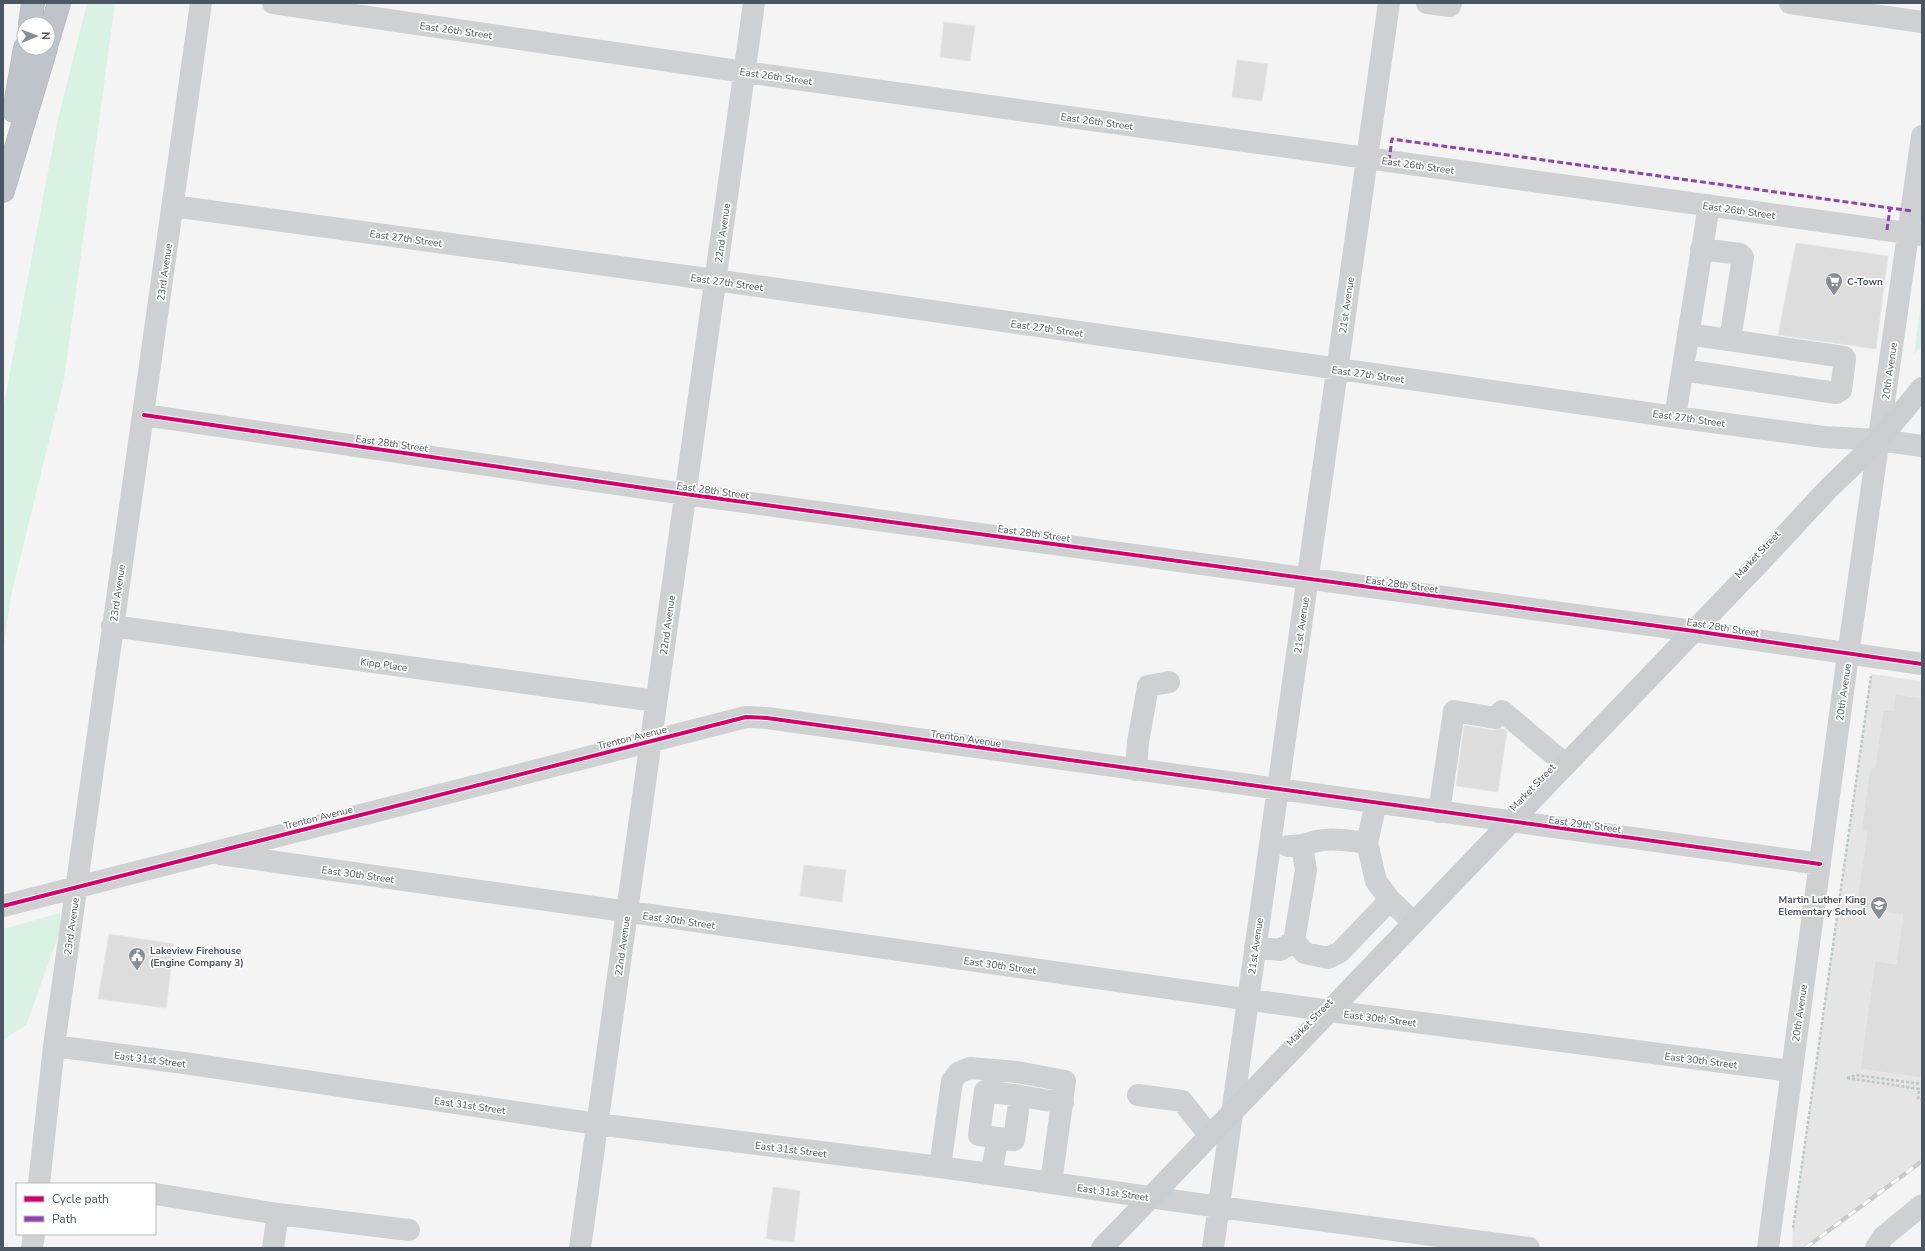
<svg xmlns="http://www.w3.org/2000/svg" width="1925" height="1251" font-family="'Nunito Sans',sans-serif">
<rect width="100%" height="100%" fill="#f4f4f4"/>
<path fill="#e6e5e6" d="M1871,674L1922,681V1158L1801,1248H1792L1793,1228Z"/>
<path fill="#d9f2e3" d="M87,3H115L64,380L11,595L3,653V409L58,119Z
M1922,296V346L1914,354Z
M60,913V932L26,1025L3,1040V929Z"/>
<path fill="#ddddde" stroke="#e5e6e7" d="M944,22L975,26L970,61L940,57Z
M1237,60L1268,64L1262,101L1232,97Z
M1796,243L1888,256L1876,349L1778,335Z
M1895,694L1922,698V1078L1860,1069L1875,961L1896,964L1903,915L1856,908L1867,832H1861L1870,767L1875,768L1883,710L1893,711Z
M1464,725L1493,730L1502,728L1507,731L1498,792L1456,786Z
M804,865L846,870L842,902L800,896Z
M109,934L174,944L166,1008L98,999Z
M773,1187L800,1191L794,1242L766,1239Z"/>
<g fill="none" stroke-linecap="round" stroke-linejoin="round">
<defs>
<path id="highway" d="M30,24L33,3
M48,40L59,3
M14,111L25,48
M3,191L46,48"/>
</defs>
<use href="#highway" stroke="#b9bec3" stroke-width="24"/>
<path stroke="#bcc7c4" stroke-width="2.5" stroke-dasharray="3 2" stroke-linecap="butt" d="M1847,1078L1919,1089L1918,1099L1922,1100
M1847,1078L1856,1075L1922,1084
M1793,1228L1871,676"/>
<path stroke="#ced0d2" stroke-width="22" d="M273,3L745,72L1922,235
M1427,3L1450,6L1451,3
M1790,3L1922,22
M173,206L715,280L1675,417L1824,437L1879,440L1922,446
M1701,249L1740,254L1743,257L1730,340
M1683,370L1836,393L1841,390L1845,359L1844,357L1688,334
M144,415L685,494L1694,631L1922,664
M1675,417L1709,205
M112,626L656,701
M1136,770L1138,742L1148,686L1169,682
M1376,803L1367,843L1376,881L1390,900L1414,923
M1439,812L1454,711L1495,718L1502,711L1565,764
M1288,846C1305,847 1308,842 1323,840C1338,838 1352,841 1367,843
M220,854L1330,1011L1791,1071
M3,906L746,717L767,718L1820,864
M1294,941L1305,953L1328,958L1340,952L1390,900
M1255,947L1280,950L1294,941L1306,870L1302,847
M54,1046L184,1063L597,1124L940,1167L1219,1207L1529,1248
M1138,1095L1182,1101L1210,1136
M1020,1096L1063,1103
M940,1167L952,1081L958,1073L970,1068L1017,1072L1065,1081L1051,1183
M991,1174L998,1138L1014,1140L1020,1096L985,1091L979,1135L998,1138
M39,1184L54,1046L201,3
M155,1194L278,1214
M32,1248L34,1234
M273,1248L278,1214L409,1230
M580,1248L754,3
M1213,1248L1389,3
M1768,1248L1848,655L1922,136
M1876,1248L1883,1237L1922,1205"/>
<path stroke="#caced1" stroke-width="22" d="M1102,1248L1762,560L1829,488L1879,440L1922,388"/>
<use href="#highway" stroke="#bec4c9" stroke-width="22"/>
<defs>
<path id="rail" d="M1805,1248L1922,1161"/>
</defs>
<use href="#rail" stroke="#c9cacc" stroke-width="4.5"/>
<use href="#rail" stroke="#fff" stroke-width="3" stroke-dasharray="9" stroke-linecap="butt"/>
<path stroke="#8e44ad" stroke-width="3" stroke-dasharray="6 3" stroke-linecap="butt" d="M1389,161L1392,139L1912,211
M1887,230L1890,208"/>
<defs>
<path id="cycleway" d="M144,415L685,494L1694,631L1922,664
M3,906L746,717L767,718L1820,864"/>
</defs>
<use href="#cycleway" stroke="#fff" stroke-width="6"/>
<use href="#cycleway" stroke="#d6006c" stroke-width="4"/>
</g>
<defs>
<symbol id="supermarket-pin" viewBox="-11 -11 22 30"><path d="M0 17L-7.5 6A9.5 9.5 0 1 1 7.5 6Z" fill="#868d94" stroke="#fff"/><path d="M-6-5.5h2.5l.6 2H6L4.5 2H-2.5L-4.4-4H-6ZM-1.5 3.2a1.3 1.3 0 1 0 .1 0ZM3 3.2a1.3 1.3 0 1 0 .1 0Z" fill="#fff"/></symbol>
<symbol id="school-pin" viewBox="-11 -11 22 30"><path d="M0 17L-7.5 6A9.5 9.5 0 1 1 7.5 6Z" fill="#868d94" stroke="#fff"/><path d="M0-5L7-2L0 1L-7-2ZM-4 1L0 2.5L4 1V4Q0 6-4 4Z" fill="#fff"/></symbol>
<symbol id="civic-pin" viewBox="-11 -11 22 30"><path d="M0 17L-7.5 6A9.5 9.5 0 1 1 7.5 6Z" fill="#868d94" stroke="#fff"/><path d="M-.6-6.5H3V-4.5H.6V-3L4-1V1h2V6H-6V1h2V-1L-.6-3ZM-1.2 2.5V6h2.4V2.5Z" fill="#fff"/></symbol>
</defs>
<g fill-rule="evenodd">
<use href="#supermarket-pin" x="1824" y="271" width="20" height="27"/>
<use href="#school-pin" x="1869" y="895" width="20" height="27"/>
<use href="#civic-pin" x="127" y="946" width="20" height="27"/>
</g>
<g text-anchor="middle" stroke-width="3.5" stroke-linejoin="round" paint-order="stroke">
<g font-size="10" fill="#4a5661" stroke="#fff">
<text transform="translate(456 30) rotate(8)" y="4">East 26th Street</text>
<text transform="translate(776 76) rotate(8)" y="4">East 26th Street</text>
<text transform="translate(1097 121) rotate(8)" y="4">East 26th Street</text>
<text transform="translate(1418 165) rotate(8)" y="4">East 26th Street</text>
<text transform="translate(1739 210) rotate(8)" y="4">East 26th Street</text>
<text transform="translate(722 233) rotate(-82)" y="4">22nd Avenue</text>
<text transform="translate(406 238) rotate(8)" y="4">East 27th Street</text>
<text transform="translate(164 272) rotate(-82)" y="4">23rd Avenue</text>
<text transform="translate(727 282) rotate(8)" y="4">East 27th Street</text>
<text transform="translate(1346 305) rotate(-82)" y="4">21st Avenue</text>
<text transform="translate(1047 328) rotate(8)" y="4">East 27th Street</text>
<text transform="translate(1889 371) rotate(-82)" y="4">20th Avenue</text>
<text transform="translate(1368 374) rotate(8)" y="4">East 27th Street</text>
<text transform="translate(1689 418) rotate(8)" y="4">East 27th Street</text>
<text transform="translate(392 443) rotate(8)" y="4">East 28th Street</text>
<text transform="translate(713 490) rotate(8)" y="4">East 28th Street</text>
<text transform="translate(1034 533) rotate(8)" y="4">East 28th Street</text>
<text transform="translate(1757 554) rotate(-47)" y="4">Market Street</text>
<text transform="translate(1402 584) rotate(8)" y="4">East 28th Street</text>
<text transform="translate(117 593) rotate(-82)" y="4">23rd Avenue</text>
<text transform="translate(667 625) rotate(-82)" y="4">22nd Avenue</text>
<text transform="translate(1301 625) rotate(-82)" y="4">21st Avenue</text>
<text transform="translate(1723 627) rotate(9)" y="4">East 28th Street</text>
<text transform="translate(384 664) rotate(8)" y="4">Kipp Place</text>
<text transform="translate(1843 692) rotate(-82)" y="4">20th Avenue</text>
<text transform="translate(632 737) rotate(-14)" y="4">Trenton Avenue</text>
<text transform="translate(966 738) rotate(8)" y="4">Trenton Avenue</text>
<text transform="translate(1532 787) rotate(-46)" y="4">Market Street</text>
<text transform="translate(318 817) rotate(-14)" y="4">Trenton Avenue</text>
<text transform="translate(1585 824) rotate(8)" y="4">East 29th Street</text>
<text transform="translate(358 874) rotate(8)" y="4">East 30th Street</text>
<text transform="translate(679 920) rotate(8)" y="4">East 30th Street</text>
<text transform="translate(71 926) rotate(-82)" y="4">23rd Avenue</text>
<text transform="translate(622 946) rotate(-82)" y="4">22nd Avenue</text>
<text transform="translate(1255 946) rotate(-82)" y="4">21st Avenue</text>
<text transform="translate(1000 965) rotate(8)" y="4">East 30th Street</text>
<text transform="translate(1799 1013) rotate(-82)" y="4">20th Avenue</text>
<text transform="translate(1380 1018) rotate(7)" y="4">East 30th Street</text>
<text transform="translate(1309 1022) rotate(-46)" y="4">Market Street</text>
<text transform="translate(150 1059) rotate(7)" y="4">East 31st Street</text>
<text transform="translate(1701 1060) rotate(7)" y="4">East 30th Street</text>
<text transform="translate(470 1105) rotate(8)" y="4">East 31st Street</text>
<text transform="translate(791 1149) rotate(7)" y="4">East 31st Street</text>
<text transform="translate(1113 1192) rotate(8)" y="4">East 31st Street</text>
</g>
<g font-size="10" font-weight="bold" fill="#4a5661" stroke="#fff" text-anchor="start">
<text x="1847" y="285">C-Town</text>
<text x="1866" y="903" text-anchor="end">Martin Luther King<tspan x="1866" dy="12">Elementary School</tspan></text>
<text x="150" y="954">Lakeview Firehouse<tspan x="150" dy="12">(Engine Company 3)</tspan></text>
</g>
</g>
<rect width="1925" height="1251" fill="none" stroke="#4a5661" stroke-width="8"/>
<rect x="16" y="1183" width="140" height="52" fill="#ffffff" stroke="#b7bbc0"/>
<rect x="24" y="1196" width="20" height="6" fill="#d6006c" stroke="#b7bbc0"/>
<text x="52" y="1203" font-size="12" fill="#4a5661">Cycle path</text>
<rect x="24" y="1216" width="20" height="6" fill="#8e44ad" stroke="#b7bbc0"/>
<text x="52" y="1223" font-size="12" fill="#4a5661">Path</text>
<g transform="translate(36 36) rotate(89)"><circle r="19" fill="#ffffff" stroke="#b7bbc0"/>
<path d="M0-3L7 15L0 10L-7 15Z" fill="#868d94"/>
<text y="-6" font-size="11" font-weight="bold" text-anchor="middle" fill="#4a5661">N</text>
</g>
</svg>
